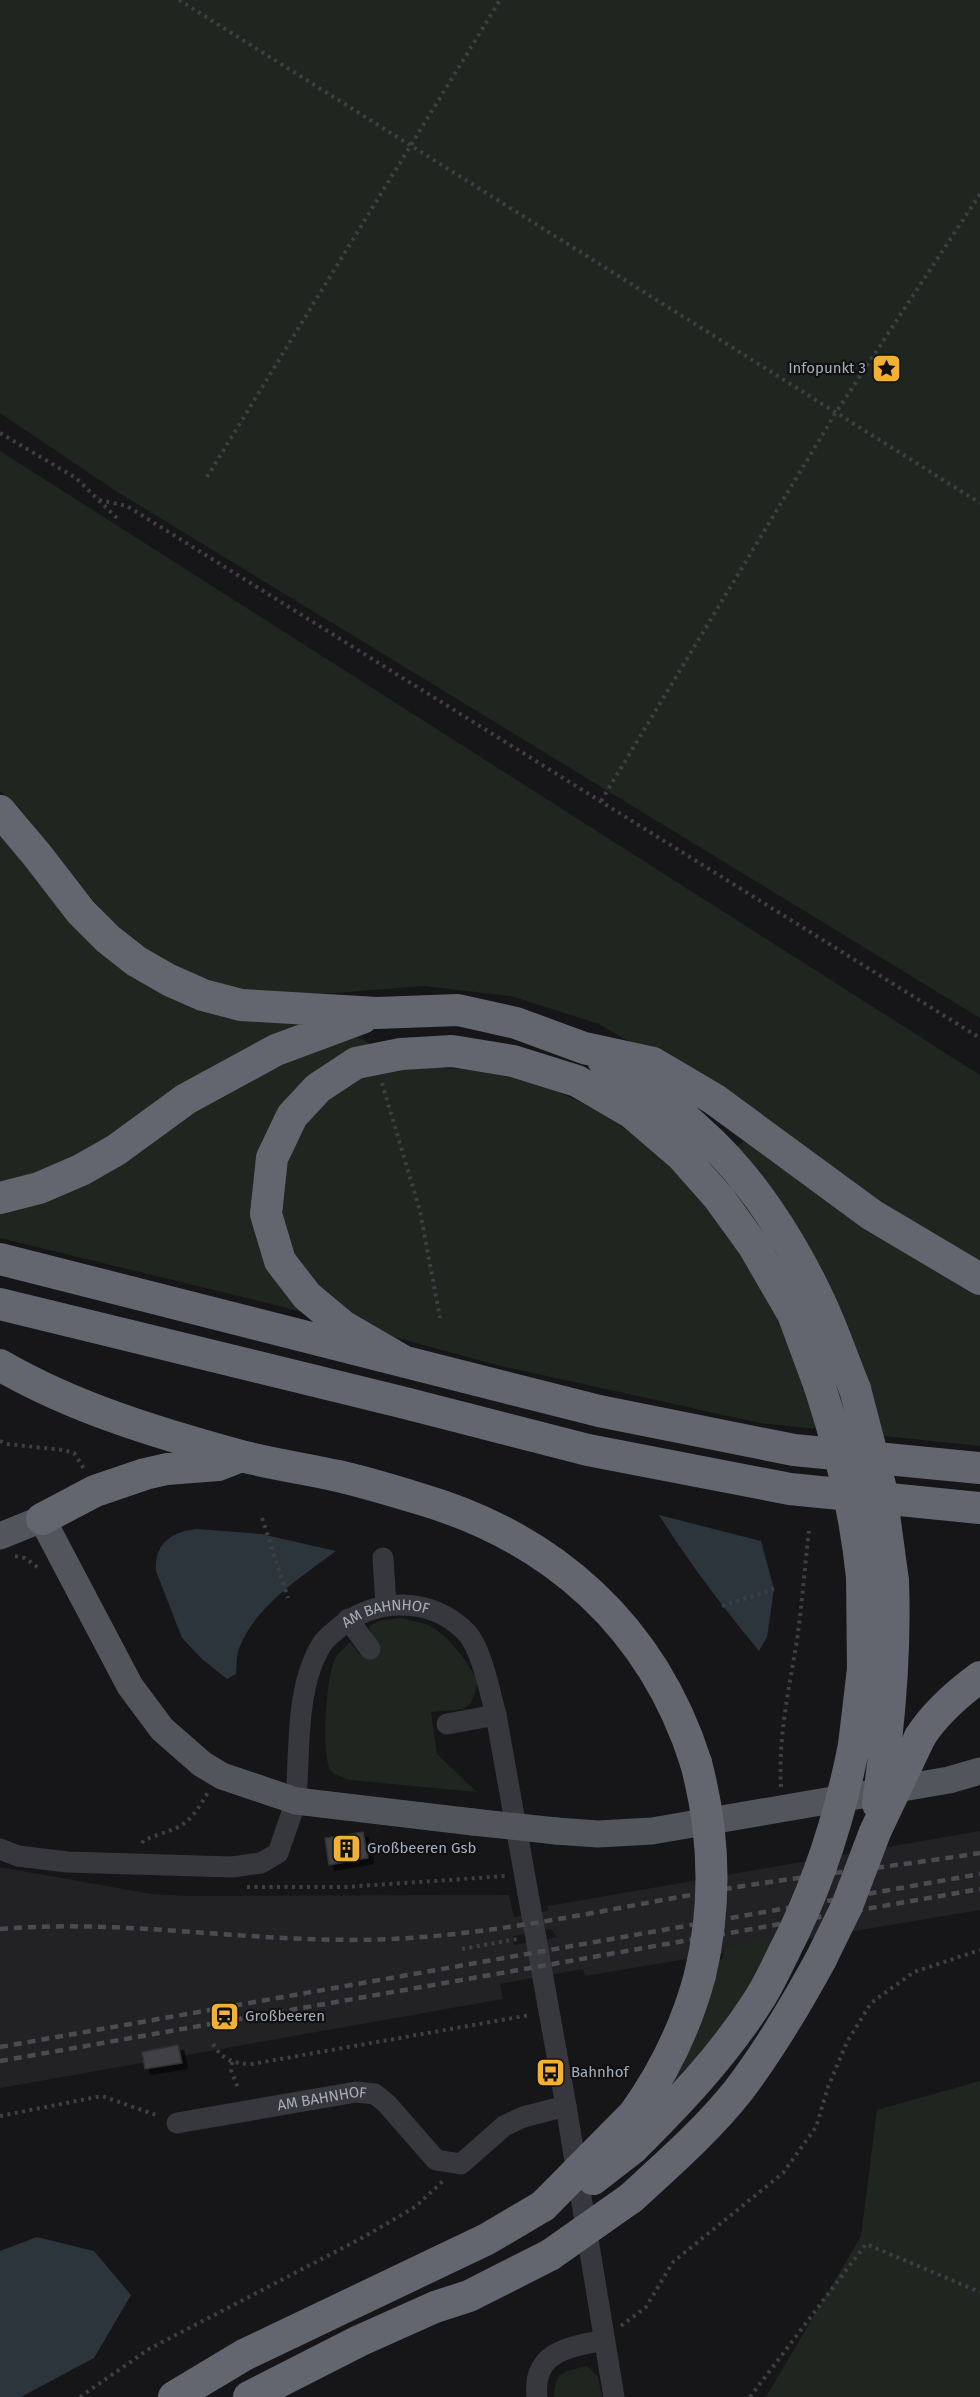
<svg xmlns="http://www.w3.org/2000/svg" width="980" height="2397" font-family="'Fira Sans',sans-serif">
<defs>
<filter id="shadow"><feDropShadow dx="5.5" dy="5.5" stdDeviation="0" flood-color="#0009"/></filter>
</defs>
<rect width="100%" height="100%" fill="#161618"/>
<path fill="#222225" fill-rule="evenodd" d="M980,1831V1910L585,1976L583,1969L500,1984L503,1999L0,2088V1867L151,1894L185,1896L509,1895L514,1917L548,1911V1906ZM551,1929L557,1937L514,1945L513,1936Z"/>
<path fill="#1e261f" d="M0,0H980V1018L116,491L0,413Z
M0,451L980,1075V1263L892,1214L691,1077L599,1024L511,996L424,986L336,993L248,994L170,965L121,932L79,884L18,806L0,791Z
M0,829L90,940L364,1040L406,1066L514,1072L605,1113L692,1182L744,1141L884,1235L980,1288V1446L760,1423L497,1365L275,1305L0,1238Z
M401,1618C409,1620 420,1622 428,1625C451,1637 465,1660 478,1680C471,1717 462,1708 431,1712L437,1754L477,1792L350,1780C343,1777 334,1776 330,1769C321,1753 326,1676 335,1659C338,1653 346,1647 350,1642L360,1655L374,1645L369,1625L383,1620Z
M774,1938L751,1988L680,2085L662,2094L716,1961L722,1959L725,1947Z
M980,2081V2397H766L861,2236L877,2110Z
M587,2366L598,2377L602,2397H554C555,2371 564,2372 587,2366Z"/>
<path fill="#2c353c" d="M659,1515L761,1541L774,1589L767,1637L759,1651C723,1607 689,1563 659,1515Z
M196,1529L261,1534L336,1551C300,1578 258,1604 240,1646C236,1654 237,1665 236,1674L227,1679L202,1659L182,1638L156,1571C154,1544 171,1532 196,1529Z
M37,2237L94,2251L131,2295L94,2358L21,2397H0V2251Z"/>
<path fill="#404145" stroke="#303034" stroke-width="1.5" filter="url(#shadow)" d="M363,1832L368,1858L329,1865L325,1838Z
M178,2045L182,2063L145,2069L142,2052Z"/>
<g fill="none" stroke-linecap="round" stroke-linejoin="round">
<path stroke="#3d3f44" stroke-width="4" stroke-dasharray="3 4.5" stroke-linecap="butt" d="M179,0L980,503
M0,433L76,478L118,519
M207,477L500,0
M99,500L127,506L980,1038
M601,801L835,414L980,194
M382,1083L420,1211L440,1318
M0,1441L7,1444L63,1450L74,1453L84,1469
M262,1518L288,1598
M15,1556L25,1558L40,1569
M722,1606L774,1589
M781,1787C778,1738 789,1689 797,1640C802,1604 805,1566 809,1530
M142,1843L144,1840C183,1825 186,1830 208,1792
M247,1887H346L506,1876
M462,1949L517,1939
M213,2044C222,2060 235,2064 252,2064L530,2015
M232,2062L231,2070L238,2088
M0,2116L102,2096L159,2116
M621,2326L646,2307L673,2262L783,2173L816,2127L828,2087L847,2042L871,2003L914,1972L980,1950
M80,2397L149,2349L360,2239L415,2207L443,2181
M750,2397L866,2244L980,2292"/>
<g stroke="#37383d" stroke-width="21">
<path d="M383,1558L386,1605"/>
<path d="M348,1619L370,1649"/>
<path d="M447,1724L496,1715"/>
<path id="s1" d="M0,1849L18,1856L67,1862L232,1867L261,1863L278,1853L296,1801C300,1751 295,1687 322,1644C325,1639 330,1635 335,1631C372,1597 431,1595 467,1633C482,1650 490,1693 496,1715L566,2106L614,2397"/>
<path id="s2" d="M177,2123L356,2092L375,2094L387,2104L436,2160L461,2164L504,2126L523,2117L566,2106"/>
<path d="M537,2397C532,2351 570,2347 604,2340"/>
</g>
<path stroke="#53555c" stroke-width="27" d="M0,1536L42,1519L130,1686L162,1729L202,1764L222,1776L296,1801L473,1822
M556,1831L598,1834L652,1831L949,1780L980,1771"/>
<path stroke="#63666e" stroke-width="32" d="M0,811L37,855L81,912L108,939L136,961L169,980L203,995L241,1005L377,1013L458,1010L516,1023L584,1048L653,1063L714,1099L872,1215L980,1279
M603,1060C636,1081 669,1103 698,1130C749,1174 791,1240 819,1300C833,1329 843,1360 855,1389
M0,1198L39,1188L81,1170L116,1150L186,1099L276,1050L362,1018
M0,1259L599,1411L794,1450L980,1468
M0,1304L405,1403L588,1450L790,1489L980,1508
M405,1362L343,1326L307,1296L280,1261L266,1214L272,1158L292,1116L318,1088L356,1063L401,1054L452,1051L513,1061L577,1081L632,1113L681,1155L719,1198L753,1245L793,1314L820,1387
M0,1365C74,1408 158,1433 241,1456C273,1464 306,1469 338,1476C364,1482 391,1490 417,1498C553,1537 653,1627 696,1763
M42,1519L95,1491L145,1474L167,1469L218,1465L241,1456
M920,1737C935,1713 957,1694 980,1677
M886,1741C892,1687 895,1635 893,1581
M854,1745L863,1669L862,1577
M634,2114C664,2072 687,2024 700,1975
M633,2148C679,2102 723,2056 758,2001C768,1986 776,1968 784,1952
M631,2198C668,2164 707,2130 738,2091C770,2049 796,2005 821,1959
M174,2397L244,2355L487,2239L543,2206
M249,2397L359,2341L435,2307L469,2296L550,2255"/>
<path stroke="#4a4c52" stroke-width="4.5" stroke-dasharray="8 6" stroke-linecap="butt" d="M0,1929C131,1918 260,1945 391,1939C502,1934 611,1908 720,1890C806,1875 893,1867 980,1853
M0,2047L980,1874
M0,2061L980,1889"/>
<path stroke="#53555c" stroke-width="27" d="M473,1822L556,1831"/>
<path stroke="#63666e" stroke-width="32" d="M820,1387C841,1451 855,1510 862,1577
M855,1389L880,1485L893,1581
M696,1763C715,1834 717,1904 700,1975
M878,1804L886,1741
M784,1952C818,1886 840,1817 854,1745
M821,1959L847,1906L875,1832L920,1737
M593,2179L633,2148
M543,2206L634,2114
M550,2255L631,2198"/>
</g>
<defs>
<symbol id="sight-square" viewBox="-11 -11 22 22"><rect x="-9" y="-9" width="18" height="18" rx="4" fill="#f2b134" stroke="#111113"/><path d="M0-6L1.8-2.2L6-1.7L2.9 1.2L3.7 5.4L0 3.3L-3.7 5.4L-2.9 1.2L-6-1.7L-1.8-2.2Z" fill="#111"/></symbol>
<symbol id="building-square" viewBox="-11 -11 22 22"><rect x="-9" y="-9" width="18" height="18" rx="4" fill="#f2b134" stroke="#111113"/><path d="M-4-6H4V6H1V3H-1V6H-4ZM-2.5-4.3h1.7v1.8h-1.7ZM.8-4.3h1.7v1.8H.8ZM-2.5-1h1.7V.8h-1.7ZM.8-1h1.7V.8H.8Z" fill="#111"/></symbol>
<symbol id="station-square" viewBox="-11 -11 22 22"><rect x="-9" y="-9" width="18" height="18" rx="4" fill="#f2b134" stroke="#111113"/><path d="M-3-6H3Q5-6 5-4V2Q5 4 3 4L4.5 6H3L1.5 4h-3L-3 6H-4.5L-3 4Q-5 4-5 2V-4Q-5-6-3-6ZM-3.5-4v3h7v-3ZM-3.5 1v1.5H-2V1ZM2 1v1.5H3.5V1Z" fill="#111"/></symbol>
<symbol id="bus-square" viewBox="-11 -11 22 22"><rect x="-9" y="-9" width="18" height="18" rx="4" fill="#f2b134" stroke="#111113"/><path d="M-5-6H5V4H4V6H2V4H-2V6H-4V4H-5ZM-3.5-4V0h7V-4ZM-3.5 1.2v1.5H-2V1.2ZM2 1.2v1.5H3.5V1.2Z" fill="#111"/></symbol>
</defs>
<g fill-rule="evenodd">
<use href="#sight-square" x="870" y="352" width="33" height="33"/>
<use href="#building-square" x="330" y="1832" width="33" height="33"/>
<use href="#station-square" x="208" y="2000" width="33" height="33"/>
<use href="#bus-square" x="534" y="2056" width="33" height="33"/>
</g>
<g text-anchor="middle" stroke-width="4.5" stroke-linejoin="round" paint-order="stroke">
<g font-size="15" fill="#a8adb8" stroke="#111113" text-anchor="start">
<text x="866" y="373" text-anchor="end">Infopunkt 3</text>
<text x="367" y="1853">Großbeeren Gsb</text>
<text x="245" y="2021">Großbeeren</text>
<text x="571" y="2077">Bahnhof</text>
</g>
<g font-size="15" fill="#a8adb8" stroke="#111113">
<text dy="5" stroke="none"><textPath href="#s1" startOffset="573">AM BAHNHOF</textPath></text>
<text dy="5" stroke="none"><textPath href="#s2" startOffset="147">AM BAHNHOF</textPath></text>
</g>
</g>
</svg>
